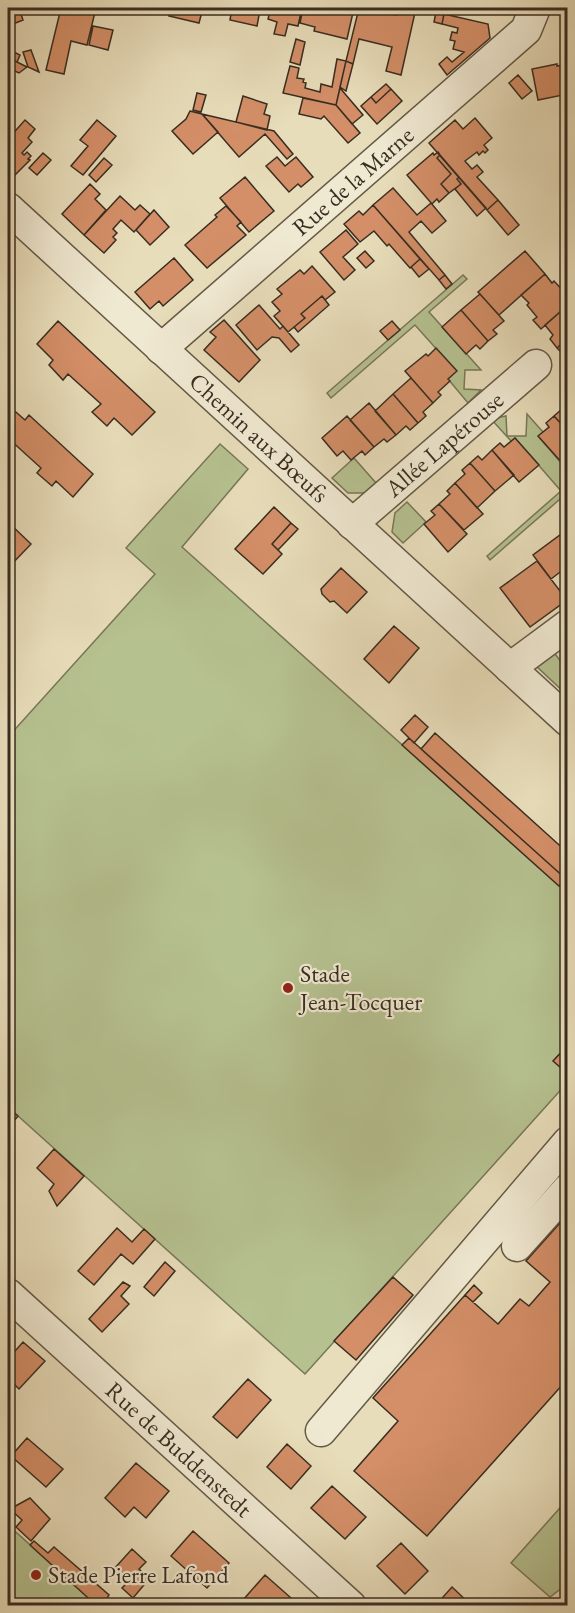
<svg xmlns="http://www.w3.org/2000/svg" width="575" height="1613" font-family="'EB Garamond',serif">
<rect width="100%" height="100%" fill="#e8ddba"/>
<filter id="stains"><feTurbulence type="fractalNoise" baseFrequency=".00333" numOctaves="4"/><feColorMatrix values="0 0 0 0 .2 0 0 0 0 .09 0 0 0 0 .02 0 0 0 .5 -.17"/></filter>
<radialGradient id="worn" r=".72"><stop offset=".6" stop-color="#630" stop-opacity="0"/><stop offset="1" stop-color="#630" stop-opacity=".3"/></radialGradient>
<path fill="#b6c190" stroke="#777758" stroke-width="1.5" d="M463,275L467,279L429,312L481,370H465L464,389L481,390L468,403L448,379L456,371L415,325L331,398L327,393Z
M527,414L543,432L539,437L567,470V493L490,560L487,556L561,491L515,438L511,441L491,419L506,416L507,436H526Z
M220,444L248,469L182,547L567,893V1083L305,1374L8,1107V737L155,574L126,548Z
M354,458L376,483L365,493H348L332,478Z
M407,502L426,522L403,543L392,532L395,513Z
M552,650L562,663L567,659V695L534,664Z
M567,1500V1584L550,1597L511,1563Z
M8,1525L97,1605H8Z"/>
<path fill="#d48f68" stroke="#382d21" stroke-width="1.5" d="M8,8H19L23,20L13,24Z
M61,8H96L87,45L71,41L64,74L46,70Z
M172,8H203L199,23L169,16Z
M215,8H257L256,10H260L257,26L230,20L231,14L215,11Z
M271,8H302L298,26L288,24L285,36L274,34L277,22L268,19Z
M303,8H354L347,39L314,31L315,27L300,23Z
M359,8L396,15L398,8H416L401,75L386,71L392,47L359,39L353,64L346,61Z
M436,12L444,14L442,24L434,22Z
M444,14L488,24L490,38L447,75L439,64L447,57L452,62L464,52L453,49L455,41L450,40L452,32L457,33L458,28L442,24Z
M93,26L113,30L108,50L89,45Z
M296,39L305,42L300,65L290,62Z
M10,50L20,55L17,62L8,58Z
M31,50L39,72L28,67L23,52Z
M10,59L17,62L27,67L19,73L8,68Z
M337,59L346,61L336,105L283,93L290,66L299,68L297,78L304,79L303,82L306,83L305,88L320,92L321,84L332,87Z
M346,61L353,64L346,91L340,87Z
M557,64V66L563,65L568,89L562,90L563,95L538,100L532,69Z
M518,75L532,91L522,99L509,83Z
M386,84L391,89L376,103L371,97Z
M340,88L363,115L352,124L336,105Z
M391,89L402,101L377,124L361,106L371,97L376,103Z
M197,93L206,95L201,112L193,110Z
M243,96L267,104L264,114L270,116L267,130L236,122Z
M303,98L336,105L360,133L348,143L324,116L321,119L299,114Z
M190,111L202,114L218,132L193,154L172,131L186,119Z
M202,114L274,131L293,154L287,159L265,134L239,157Z
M475,118L492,138L484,145L488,150L485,153L483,151L479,155L477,152L465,161L472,169L477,165L483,172L477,177L498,200L487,210L429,143L455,120L463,129Z
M25,120L35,129L28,138L32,142L22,153L24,155L27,152L31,156L28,159L30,160L15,175L8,168V139Z
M97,120L116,136L83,175L71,166L88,146L80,140Z
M564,128H568V141L563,146Z
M438,152L440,155L437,158L451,174L441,184L449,193L439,202L437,199L432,204L407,175L433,153L434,155Z
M43,153L51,160L37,175L29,168Z
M440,155L459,177L457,179L461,184L449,193L441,184L451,174L437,158Z
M277,157L285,166L296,157L313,177L301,187L298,184L289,192L266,166Z
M104,158L112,165L96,182L89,175Z
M245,177L274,211L249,232L220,198Z
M459,177L486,208L477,216L455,189L461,184L457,179Z
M90,184L100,194L95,199L106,210L84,235L62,214Z
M393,188L417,215L431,203L446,221L432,233L421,221L409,232L445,275L439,280L373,205Z
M120,196L135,210L140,205L150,214L134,232L121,220L113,229L117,233L113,237L116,240L104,253L84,235Z
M498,200L519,225L508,235L487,210Z
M373,205L420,259L410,268L389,244L387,246L374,231L360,242L344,224L359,211L363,215Z
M226,206L241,222L237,226L246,235L207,268L185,245L217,217L215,215Z
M154,210L169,227L150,245L136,230Z
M346,230L358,244L343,257L355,270L344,280L320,252Z
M365,251L374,261L366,268L357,258Z
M525,251L545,274L499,315L478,292Z
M174,258L193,280L163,306L159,301L150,309L135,292Z
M420,259L429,269L419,277L411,267Z
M312,266L335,292L325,300L322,296L301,314L305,318L288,332L274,316L280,311L272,302L282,294L277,289L300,270L304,274Z
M545,274L552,283L554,281L568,296V305L541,329L533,320L537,317L527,305L529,303L521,295Z
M445,275L452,284L446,289L439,280Z
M480,294L504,321L493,330L497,334L488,341L461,310Z
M322,296L329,305L298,332L294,327L305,318L301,314Z
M259,305L280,329L283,326L299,345L291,352L279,338L272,337L257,350L236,325Z
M568,305V338L557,348L550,339L553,335L545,325Z
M461,310L488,341L480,349L476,345L466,354L442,327Z
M224,320L260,360L239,382L204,350L216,337L210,332Z
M58,321L155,412L132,435L114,418L107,426L92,412L101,404L68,374L63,380L49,365L53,360L37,344Z
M392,321L400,330L388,340L380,331Z
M568,338V353L564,355L557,348Z
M436,348L457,371L448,379L450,381L438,392L441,395L433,403L405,371L426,354L428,356Z
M411,378L433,403L423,412L426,416L418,423L393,394Z
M393,394L418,423L410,430L406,426L396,435L375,411Z
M8,396L14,402L9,406L25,420L29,415L93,474L73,497L56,481L52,486L37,473L41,468L8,438Z
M369,403L396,435L387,442L384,439L374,447L350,420Z
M562,409L566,413L568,411V431L554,416Z
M347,416L374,447L365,455L362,451L351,460L343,451L337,456L322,438Z
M554,416L568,431V459L563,464L538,436L549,427L546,423Z
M515,438L539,465L519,482L492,450L500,443L504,447Z
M492,450L514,475L495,491L470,463L478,456L482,460Z
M470,463L495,491L477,508L455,483L465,474L462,470Z
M455,483L483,514L464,530L439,504L450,494L447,491Z
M439,504L467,534L448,552L424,524L435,515L431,511Z
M274,507L291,523L272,544L282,554L263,574L235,549Z
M8,522L31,544L9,567L8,566Z
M291,523L298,529L278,550L272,544Z
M568,529V566L551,579L533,555Z
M537,561L567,600L530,627L500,588Z
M341,568L367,592L347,613L334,601L330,602L322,594L321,589Z
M394,626L419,648L389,683L364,659Z
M415,715L428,727L414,743L401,730Z
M435,733L568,853V877L566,879L421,749Z
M409,738L566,879L559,886L402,745Z
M568,1045V1074L553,1061Z
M8,1107L18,1116L8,1128Z
M54,1149L84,1176L57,1206L49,1191L54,1184L37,1168Z
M568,1214V1386L564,1383L427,1536L354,1471L398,1421L373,1398L465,1295L498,1324L520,1299L529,1306L550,1282L526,1261Z
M117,1228L132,1242L144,1229L155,1239L133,1264L121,1254L94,1285L78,1271Z
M165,1262L175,1271L154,1296L144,1287Z
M393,1277L413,1295L356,1360L334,1341Z
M123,1282L130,1286L121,1296L129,1304L102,1332L89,1319Z
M474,1285L482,1293L473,1302L465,1295Z
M23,1342L45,1361L19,1389L12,1382L8,1384V1359Z
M248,1379L271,1400L237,1438L213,1417Z
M27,1438L63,1469L46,1487L11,1456Z
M287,1444L311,1466L291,1489L267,1467Z
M136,1463L169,1491L146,1518L134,1507L125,1517L105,1498Z
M332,1486L366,1517L345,1539L311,1508Z
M30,1498L50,1519L31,1541L16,1527L22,1520L10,1509Z
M193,1531L229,1563L207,1588L171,1556Z
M34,1541L48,1553L54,1547L109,1595L106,1600L109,1603L107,1606H97L30,1545Z
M401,1543L428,1571L405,1594L377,1566Z
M132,1549L146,1562L139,1569L149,1579L133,1598L122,1588L128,1582L114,1569Z
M265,1575L300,1606H249L243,1600Z
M452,1587L472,1606H435Z"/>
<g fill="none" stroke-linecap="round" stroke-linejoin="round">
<defs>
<g id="minor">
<path id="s1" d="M8,208L568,721"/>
<path id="s2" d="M161,349L526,30L535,8"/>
<path id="s3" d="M352,524L536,365"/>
<path d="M510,668L568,625"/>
<path d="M517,1246L568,1189"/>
<path id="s4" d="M8,1294L351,1606"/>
<path d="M321,1431L568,1142"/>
</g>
</defs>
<use href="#minor" stroke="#645947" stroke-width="33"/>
<use href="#minor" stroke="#f0e9d2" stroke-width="30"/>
</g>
<g fill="#8f2418" stroke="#f0e9d2" stroke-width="2">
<circle cx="288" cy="988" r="6"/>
<circle cx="36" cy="1575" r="6"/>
</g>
<g text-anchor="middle" stroke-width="4.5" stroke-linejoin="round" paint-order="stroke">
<g font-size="24" fill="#382d21" stroke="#f0e9d2">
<text dy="8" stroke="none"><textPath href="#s2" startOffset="255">Rue de la Marne</textPath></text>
<text dy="8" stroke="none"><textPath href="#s1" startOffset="340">Chemin aux Bœufs</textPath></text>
<text dy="8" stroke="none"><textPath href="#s3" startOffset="122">Allée Lapérouse</textPath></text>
<text dy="8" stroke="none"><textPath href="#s4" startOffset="231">Rue de Buddenstedt</textPath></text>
</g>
<g font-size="24" fill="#382d21" stroke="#f0e9d2" text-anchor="start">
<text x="300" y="982">Stade<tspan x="300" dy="28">Jean-Tocquer</tspan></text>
<text x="48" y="1583">Stade Pierre Lafond</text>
</g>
</g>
<rect width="575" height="1613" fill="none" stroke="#e8ddba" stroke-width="30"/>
<rect x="9" y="9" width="557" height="1595" fill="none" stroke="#382d21" stroke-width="3"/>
<rect x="15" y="15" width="545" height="1583" fill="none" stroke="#382d21" stroke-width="1.5"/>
<rect width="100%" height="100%" filter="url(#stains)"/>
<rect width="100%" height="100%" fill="url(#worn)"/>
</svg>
